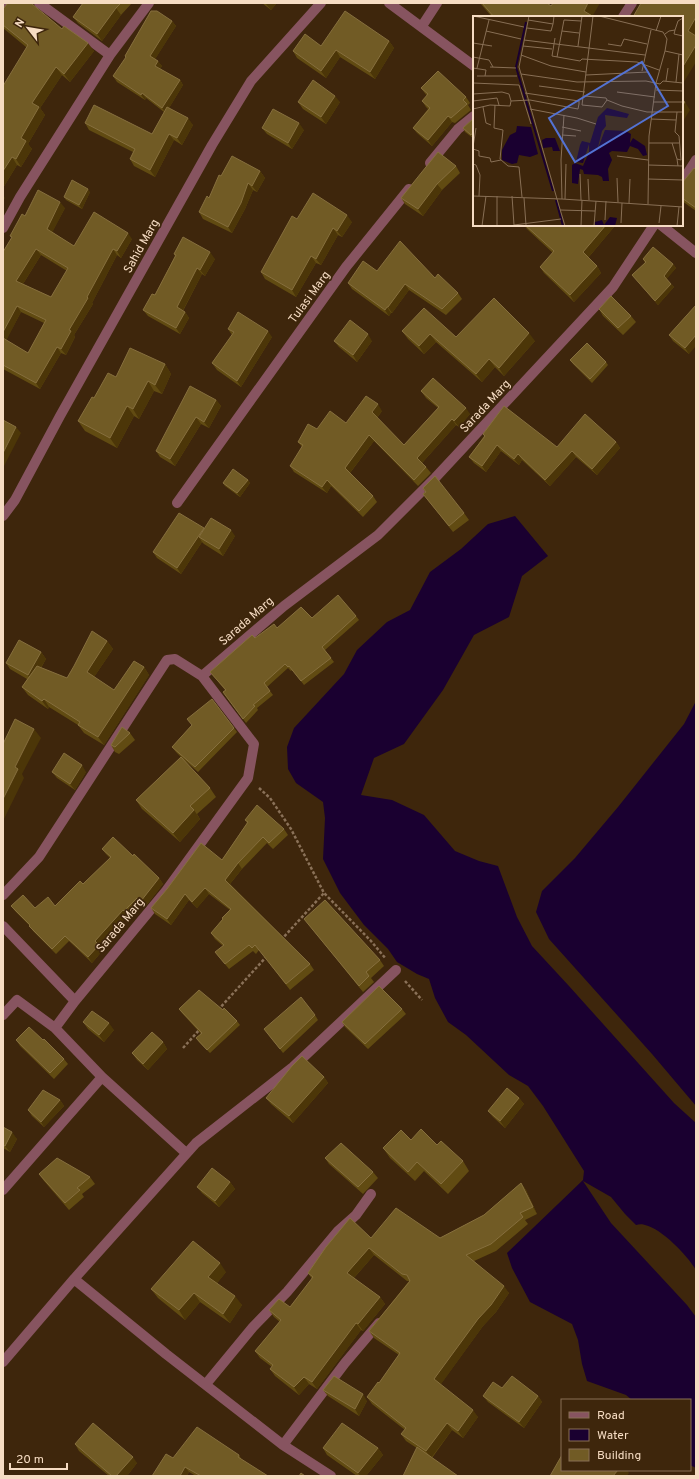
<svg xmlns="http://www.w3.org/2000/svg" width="699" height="1479" font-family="Overpass,sans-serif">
<rect width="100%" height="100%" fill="#3e260c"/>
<path fill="#1a0030" d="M515,516L548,556L522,576L509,617L474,635L443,690L404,744L374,758L361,795L392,800L424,815L455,851L479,861L498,866L517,917L532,946L569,986L674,1103L696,1123V1270C687,1255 662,1229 645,1225C643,1224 639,1224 636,1225L625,1214L611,1197L583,1181L611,1223L687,1305L696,1317V1468L690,1465V1400H632L626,1395L587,1381L582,1364L578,1340L572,1324L530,1302L512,1268L507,1253L583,1180L584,1171L543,1106L528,1086L509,1075L466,1035L448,1022L435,998L429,979L417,974L397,962L388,949L364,925L340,893L323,859L325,818L323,802L296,783L288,769L287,747L294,728L344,674L357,650L387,622L410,610L430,572L461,549L488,524Z
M696,701V1106L652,1054L549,939L536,912L542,891L575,858L618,807L684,724Z"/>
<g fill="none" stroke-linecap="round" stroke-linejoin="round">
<path stroke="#8a7158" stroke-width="2.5" stroke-dasharray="3 2" stroke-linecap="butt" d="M259,788L270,798L291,829L324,893L371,941L386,959
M281,940L324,893
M405,981L422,1000
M218,1010L267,956
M183,1048L201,1028"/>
<path stroke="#875460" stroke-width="10" d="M39,3L110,55
M389,3L474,66
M3,6L6,3
M623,17L632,3
M422,26L437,3
M430,163L458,129L474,116
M682,182L696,160
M661,225L696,253
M3,228L20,197L110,55L149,3
M177,503L346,267L409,189
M3,516L15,500L60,416L212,145L251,81L321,3
M202,676L284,606L378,535L435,478L613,287L654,225
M3,895L39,857L167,660L175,659L202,676L254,744L248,778L166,891L75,1001L55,1028
M3,926L75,1001
M3,1015L17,1000L55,1028L102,1077L3,1190
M102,1077L186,1153
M74,1279L166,1354L283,1445L331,1476
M3,1362L74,1279L196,1143L293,1067L396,970
M206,1384L253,1327L287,1292L338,1231L356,1215L371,1194
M283,1445L345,1363L379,1323"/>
</g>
<path fill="#614b12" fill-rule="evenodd" d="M83,3H132L121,15L102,41L78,23L73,17Z
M262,3H277L271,10Z
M480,3H547L551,6L594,17H492Z
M3,9L62,29L94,51L70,82L62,75L40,108L45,115L28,144L32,149L21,167L17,165L3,188L26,47L3,28Z
M172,21L176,26L155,59L162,66L160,69L180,80L183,85L169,108L193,125L182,145L174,140L155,177L134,166L130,159L133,152L89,130L85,123L152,134L164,112L146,98L145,100L117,82L113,76L126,58L125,56Z
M389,41L394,48L375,79L340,57L326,78L297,58L293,51L321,46Z
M421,88L466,97L470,103L468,105L471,110L455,123L452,122L432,146L417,133L413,128L428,109L426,107L422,101L427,96Z
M298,102H340L326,124L303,109Z
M474,118V138H473L465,132L463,128Z
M262,128L304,130L292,149L267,134Z
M456,166L460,173L442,190L423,216L405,204L401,198Z
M696,170V211L682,201V183Z
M260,171L265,178L257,192L253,190L245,209L232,233L203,219L199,212L209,198L221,176Z
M90,192L82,209L66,200L64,197Z
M65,208L52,232L74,246L132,239L121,258L117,255L92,303L93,304L74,335L75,337L66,355L61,353L40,389L3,369V252L12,238L10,236L25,216ZM41,255L67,271L51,297L23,284ZM21,312L44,323L28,353L6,340Z
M297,219L352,222L342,237L338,235L321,265L316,263L296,297L265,279L261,272Z
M524,225H613L614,227L588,258L597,266L601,273L574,302L544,273L540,267L553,253L527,229Z
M174,254L215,259L205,276L202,274L183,311L185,312L189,318L180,334L148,316L143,310L155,295L175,256Z
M643,259L673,264L676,268L666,279L674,287L658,305L632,275L645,263Z
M377,271L435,278L458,293L462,299L446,315L409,290L392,313H391L389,316L352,289L348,283Z
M696,305L689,354L673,341L669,335Z
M599,309L631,316L636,322L623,335L603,316Z
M228,329L272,337L241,387L217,370L212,363L232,335Z
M402,331L456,337L535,341L504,376L495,367L482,382L436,342L424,354L408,339Z
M334,341H372L357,362L339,347Z
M570,360L606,362L608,365L592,383L573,364Z
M165,364L171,374L162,394L154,391L139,419L134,416L117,448L85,431L78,421L94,398L116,377Z
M421,391L470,414L459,427L456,425L422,463L426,467L431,473L418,486L374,441L350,473L373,496L377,502L363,517L331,486L327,493L294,472L290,466L302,447L298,442L317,429L346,423L382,411L377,418L404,445L438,408L426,398Z
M216,400L221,406L209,428L201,424L175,466L160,457L156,451Z
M483,434L557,447L616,442L620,448L597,475L576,457L550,486L522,460L519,465L501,451L486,472L474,463L469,457L484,436Z
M248,480L250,483L240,497L225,486L223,483Z
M423,488L464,513L469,520L453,532L423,494L425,492Z
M205,529L235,536L223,556L204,544L202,542L181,574L157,558L153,552Z
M356,616L359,620L325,650L334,662L304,685L292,670L291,671L288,668L267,687L273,695L257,708L258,710L246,723L223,692L225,690L210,672L255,638L277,628L312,618Z
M107,641L113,649L94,677L114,690L144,667L149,675L104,745L84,733L78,725L49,707L48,709L28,695L22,687L27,679L10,669L6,663L41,652L46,659L41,668L67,678Z
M191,726L234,728L237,732L198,772L181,757L210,788L216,797L197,814L200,819L180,842L142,809L136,800L181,757L176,752L172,747Z
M130,733L135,740L119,754L115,752L111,745Z
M52,772H86L75,790L57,778Z
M245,820L284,829L288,835L273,849L267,843L242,869L230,884L310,964L314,970L290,990L259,950L256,954L253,951L229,969L215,952L223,946L215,939L211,933L230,910L209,894L197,908L189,900L171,925L155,914L151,908L222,860L247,823Z
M102,849L133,856L159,878L163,884L145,907L141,904L128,917L127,916L100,946L103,950L92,963L69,941L56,954L33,931L29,925L15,911L11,906L35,908L55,906L83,884L110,858L106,854Z
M304,919L380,960L384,966L371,978L374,982L363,992L309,925Z
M179,1009L223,1010L237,1021L240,1025L210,1053L199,1042L196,1038L201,1034L182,1013Z
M402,1009L406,1014L368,1049L345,1027L342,1022Z
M315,1015L318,1020L283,1053L264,1029Z
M83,1022L114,1030L104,1042L88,1029Z
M16,1040H43L64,1059L68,1064L54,1079L20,1046Z
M163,1042L167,1049L148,1070L137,1060L132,1053Z
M324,1077L328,1083L293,1123L271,1104L266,1098Z
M519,1098L524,1104L505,1128L493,1117L488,1111Z
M60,1100L64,1106L44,1127L32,1116L28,1110Z
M3,1127L17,1139L10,1152L3,1148Z
M437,1145L463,1161L469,1171L448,1194L424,1171L415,1181L390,1158L383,1148Z
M325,1158L373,1172L378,1178L363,1194L329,1164Z
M39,1174L90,1177L95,1184L82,1194L84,1197L69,1210L44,1181Z
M230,1182L235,1189L219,1207L202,1193L197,1187Z
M521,1183L526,1190L537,1214L525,1220L528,1224L496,1251L474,1261L509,1293L496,1312L483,1326L440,1385L478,1417L463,1438L452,1430L432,1458L406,1441L401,1434L405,1430L372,1404L367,1397L379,1383L399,1355L374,1338L369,1331L409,1281H407L374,1255L354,1278L380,1297L385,1304L363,1331L361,1330L317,1389L309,1384L299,1395L275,1376L270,1369L272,1367L260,1358L255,1351L280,1322L274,1317L269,1310L290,1307L312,1279L308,1273L371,1238H440L484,1215Z
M226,1272L217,1283L242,1305L230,1323L200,1302L185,1320L158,1298L151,1289Z
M323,1390L367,1401L359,1416L328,1396Z
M483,1396H538L542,1402L524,1428L488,1402Z
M75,1444L137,1463L127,1476H109L79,1451Z
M323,1448H378L383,1455L366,1476H357L327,1455Z
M239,1455L242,1460L268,1476H196L189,1472L187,1476H152L173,1458Z"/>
<path fill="#4c3608" d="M267,3H277L271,10L266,4Z
M588,3H600L592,17L584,11Z
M116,8L121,15L102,41L97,34Z
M696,17V34L693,39L688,31Z
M172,21L176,26L154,61L150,56Z
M389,41L394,48L375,79L370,72Z
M88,43L94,51L70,82L64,74Z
M696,45V62L682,85V68Z
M336,50L340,57L326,78L321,71Z
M158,61L162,66L159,71L155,66Z
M56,67L62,75L40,108L45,115L28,144L32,149L21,167L16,159L21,138L32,103Z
M180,80L183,85L166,113L162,108Z
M142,93L146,98L145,100L141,95Z
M335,96L340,102L326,124L321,117Z
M685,102L690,110L682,123V106Z
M448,116L452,122L432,146L428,140Z
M188,118L193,125L182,145L177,138Z
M299,123L304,130L292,149L288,143Z
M474,131V138H473L471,135Z
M169,134L174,140L155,177L150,170Z
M12,157L17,165L3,188V171Z
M260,171L265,178L257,192L252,186Z
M248,183L253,190L245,209L232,233L228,227Z
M437,184L442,190L423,216L418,209Z
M88,189L90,192L82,209L79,205Z
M3,195L5,198L3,201Z
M60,202L65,208L51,235L47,229Z
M347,215L352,222L342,237L337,231Z
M606,225H613L614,227L587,259L583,252Z
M333,228L338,235L321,265L316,259Z
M128,233L132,239L121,258L117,251Z
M36,249L41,255L21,287L16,281Z
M113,249L117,255L92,303L93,304L74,335L75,337L66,355L61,349L69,330Z
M210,252L215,259L205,276L200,270Z
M311,256L316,263L296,297L292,290Z
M673,264L676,268L666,280L664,276Z
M597,266L601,273L574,302L570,295Z
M197,268L202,274L181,314L177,307Z
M405,284L409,290L392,313L388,307Z
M671,284L674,287L658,305L655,301Z
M17,306L21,312L5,343L3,340V332Z
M387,307L391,313L389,316L385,310Z
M185,312L189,318L180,334L176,328Z
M268,331L272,337L241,387L237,381Z
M529,333L535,341L504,376L499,368Z
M368,334L372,341L357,362L353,355Z
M430,334L436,342L424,354L419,346Z
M696,335V346L689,354L685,348Z
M57,347L61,353L40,389L36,383Z
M489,359L495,367L482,382L476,374Z
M165,364L171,374L162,394L155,385Z
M148,381L154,391L139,419L133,409Z
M216,400L221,406L209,428L204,422Z
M378,404L382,411L376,419L372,412Z
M127,406L134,416L117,448L110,438Z
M466,408L470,414L459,427L454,421Z
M196,417L201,424L175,466L170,459Z
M452,419L456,425L421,464L417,458Z
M16,427L21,433L3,468V453Z
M369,435L374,441L349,474L345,468Z
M616,442L620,448L597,475L592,469Z
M497,445L501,451L486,472L482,466Z
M572,451L576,457L550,486L545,480Z
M518,454L522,460L519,465L514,459Z
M248,480L250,483L240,497L237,493Z
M327,480L331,486L327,493L322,487Z
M204,528L208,533L199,537L202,542L181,574L177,568Z
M231,530L235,536L223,556L219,549Z
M107,641L113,649L92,680L87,672Z
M41,652L46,659L32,682L28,675Z
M144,667L149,675L104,745L98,737Z
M44,699L49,707L48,709L42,701Z
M34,729L41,738L22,774L24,778L3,821V799L15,767Z
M82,765L86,772L75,790L70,784Z
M194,810L200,819L180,842L173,833Z
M238,863L242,869L229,885L225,880Z
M159,878L163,884L145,907L141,901Z
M205,888L209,894L197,908L192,902Z
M185,894L189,900L171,925L167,919Z
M123,910L127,916L100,946L103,950L92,963L88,957L95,941Z
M109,1023L114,1030L104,1042L99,1035Z
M163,1042L167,1049L148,1070L143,1064Z
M324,1077L328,1083L293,1123L289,1116Z
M519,1098L524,1104L505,1128L500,1121Z
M60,1100L64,1106L44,1127L41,1122Z
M12,1132L17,1139L10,1152L5,1146Z
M230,1182L235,1189L219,1207L215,1201Z
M521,1183L526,1190L537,1214L533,1207Z
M369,1248L374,1255L352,1280L347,1273Z
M220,1263L226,1272L215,1286L208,1277Z
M504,1286L509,1293L496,1312L483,1326L439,1387L434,1379L478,1319Z
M194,1293L200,1302L185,1320L179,1310Z
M235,1296L242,1305L230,1323L223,1314Z
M380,1297L385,1304L363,1331L358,1324Z
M356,1323L361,1330L317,1389L312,1382Z
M304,1377L309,1384L299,1395L294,1387Z
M363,1394L367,1401L359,1416L355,1409Z
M538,1396L542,1402L524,1428L519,1422Z
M473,1410L478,1417L463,1438L458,1431Z
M447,1423L452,1430L431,1458L426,1451Z
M378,1448L383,1455L366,1476H360L358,1473Z
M133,1457L137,1463L127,1476H116Z
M185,1467L189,1472L187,1476H180Z
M618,1470H627L629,1473L627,1476H613Z"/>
<path fill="#715b25" stroke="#866f3e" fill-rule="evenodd" d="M8,3H31L62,29L64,26L88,43L64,74L56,67L32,103L39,107L21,138L26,141L16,159L12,157L3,171V86L28,45L3,25V9Z
M83,3H121L116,8L97,34L73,17Z
M482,3H547L551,6L553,3H588L584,11L594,17H494Z
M641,3H696V17L688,31L696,36V45L682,68V17H633Z
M151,11H157L172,21L150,56L158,61L155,66L180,80L162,108L142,93L141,95L113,76L126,57L125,56Z
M345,11L389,41L370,72L336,50L321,71L293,51L305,34L321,46Z
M438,71L466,97L463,100L467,104L451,118L448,116L428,140L413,128L430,108L422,101L428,94L421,88Z
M313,80L335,96L321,117L298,102Z
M682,100L685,102L682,106Z
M94,105L152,134L167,107L188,118L177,138L169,134L150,170L130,159L135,149L85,123Z
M273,109L299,123L288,143L262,128Z
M474,118V131L471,135L463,128Z
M438,152L456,166L437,184L418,209L401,198Z
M232,156L260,171L252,186L248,183L241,203L228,227L199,212L207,196L209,198L219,175L221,176Z
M694,168L696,170V208L682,198V183Z
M72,180L88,189L79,205L64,197Z
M38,190L60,202L47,229L74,246L94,212L128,233L117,251L113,249L87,297L88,298L69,330L71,331L61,349L57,347L36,383L3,365V338L28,353L46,320L17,306L3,332V252L12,237L10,236L22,214L25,216ZM36,249L68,268L51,297L16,281Z
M313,193L347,215L337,231L333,228L316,259L311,256L292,290L261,272L292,216L297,219Z
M525,225H606L583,252L597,266L570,295L540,267L554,251Z
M183,237L210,252L200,270L197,268L177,307L185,312L176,328L143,310L152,294L155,295L176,255L174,254Z
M400,241L435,278L438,274L458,293L442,309L405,284L388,307H387L385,310L348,283L363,261L377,271Z
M653,247L673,264L664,276L671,284L655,301L632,275L646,262L643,259Z
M611,296L631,316L618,328L599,309Z
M494,298L529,333L499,368L489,359L476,374L430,334L419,346L402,331L424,308L456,337Z
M696,305V335L685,348L669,335Z
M238,312L268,331L237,381L212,363L234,332L228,329Z
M350,320L368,334L353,355L334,341Z
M587,343L606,362L590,379L570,360Z
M130,348L165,364L155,385L148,381L133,409L127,406L110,438L78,421L92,397L94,398L108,373L116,377Z
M433,378L466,408L454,421L452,419L417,458L426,467L414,480L369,435L345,468L373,496L359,511L327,480L322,487L290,466L303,445L298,442L308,424L317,429L330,411L346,423L366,396L378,404L372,412L404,445L439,407L421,391Z
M190,386L216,400L204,422L196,417L170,459L156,451Z
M504,406L557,447L585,414L616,442L592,469L572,451L545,480L518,454L514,459L497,445L482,466L469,457L485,436L483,434Z
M3,420L16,427L3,453Z
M233,469L248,480L237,493L223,483Z
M435,476L464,513L449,526L423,494L426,492L423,488Z
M179,513L204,528L177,568L153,552Z
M211,518L231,530L219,549L199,537Z
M338,595L356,616L322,647L331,658L301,681L289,666L288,667L285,664L264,683L270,691L253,705L255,706L243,719L223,692L226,690L210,672L252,635L255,638L274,624L277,628L301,607L312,618Z
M92,631L107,641L87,672L114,690L134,661L144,667L98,737L78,725L80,722L44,699L42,701L22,687L37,666L67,678L74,666Z
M19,640L41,652L28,675L6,663Z
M212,699L234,728L195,767L172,747L192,725L187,719Z
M15,719L34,729L15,767L18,769L3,799V744Z
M122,727L130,733L115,747L111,745Z
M64,753L82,765L70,784L52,772Z
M181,757L210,788L190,806L194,810L173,833L136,800Z
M257,805L284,829L269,843L263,837L238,863L225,880L310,964L286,984L255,945L252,948L249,945L225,964L215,952L224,945L211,933L223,919L222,918L231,909L205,888L192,902L185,894L167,919L151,908L167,889L201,843L222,860L248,822L245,820Z
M113,837L133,856L134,854L159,878L141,901L137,898L124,911L123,910L95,941L99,945L88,957L65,936L52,949L29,926L30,925L11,906L23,895L35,908L48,897L55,906L80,881L83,884L111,857L102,849Z
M325,900L380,960L366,972L369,976L359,986L304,919Z
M379,986L402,1009L365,1044L342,1022Z
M199,990L223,1010L224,1008L237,1021L207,1050L196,1038L202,1033L179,1009Z
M301,997L315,1015L280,1049L264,1029Z
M92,1011L109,1023L99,1035L83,1022Z
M29,1027L43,1040L44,1039L64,1059L50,1073L16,1040Z
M152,1032L163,1042L143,1064L132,1053Z
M302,1056L324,1077L289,1116L266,1098L292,1066Z
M507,1088L519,1098L500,1121L488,1111Z
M43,1090L60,1100L41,1122L28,1110Z
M3,1127L12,1132L5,1146L3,1145Z
M421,1129L437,1145L441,1141L463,1161L441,1184L417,1162L408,1172L383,1148L401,1130L411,1140Z
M341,1143L373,1172L358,1187L325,1158Z
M57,1158L90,1177L77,1188L80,1190L65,1203L39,1174Z
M212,1168L230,1182L215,1201L197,1187Z
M521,1183L533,1207L520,1213L523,1217L491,1244L466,1255L504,1286L491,1305L478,1319L434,1379L473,1410L458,1431L447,1423L426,1451L401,1434L406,1428L367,1397L378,1382L379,1383L400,1353L369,1331L410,1281L407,1275L402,1274L369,1248L347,1273L380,1297L358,1324L356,1323L312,1382L304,1377L294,1387L270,1369L273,1365L255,1351L281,1320L269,1310L279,1299L290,1307L313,1277L308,1273L326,1247L350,1218L371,1238L396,1208L440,1238L484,1215Z
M193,1241L220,1263L208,1277L235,1296L223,1314L194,1293L179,1310L151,1289Z
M334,1376L363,1394L355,1409L323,1390Z
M512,1376L538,1396L519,1422L483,1396L493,1382L502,1388Z
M93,1423L133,1457L116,1476H112L75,1444Z
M342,1423L378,1448L358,1473L323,1448Z
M197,1427L239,1455L238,1457L268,1476H201L185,1467L180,1476H152L166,1454L173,1458Z
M417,1447L458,1476H403Z
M562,1455V1470H618L613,1476H550Z
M301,1473L305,1476H299Z"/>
<g text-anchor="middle" stroke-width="3.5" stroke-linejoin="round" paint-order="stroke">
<g font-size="12" fill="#f6dcc3" stroke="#3e260c">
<text transform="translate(141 246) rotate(-61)" y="4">Sahid Marg</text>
<text transform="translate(309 297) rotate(-54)" y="4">Tulasi Marg</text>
<text transform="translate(485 406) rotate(-47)" y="4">Sarada Marg</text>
<text transform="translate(246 621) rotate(-41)" y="4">Sarada Marg</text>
<text transform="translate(120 925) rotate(-50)" y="4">Sarada Marg</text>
</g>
</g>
<g transform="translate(473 16)">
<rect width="210" height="210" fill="#3e260c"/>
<path d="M134,92L156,98L154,102L132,99L133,110L129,115L124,135L132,114L153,115L158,118L157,127L160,122L172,130L174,139L170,140L165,133L157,130L154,136L139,135L136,137L139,144L135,153L136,165H130L129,161L125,159L111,158L110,154L107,153L105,168L99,167V149L102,147L110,150L116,136V128L110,147L103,146L107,129L109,125L117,127L125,101ZM44,110L58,111L65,138L57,141L46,139L44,147L39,148L29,144V134L37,119L43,116ZM73,122H82L87,135H80L79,131L70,132L69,124ZM137,201L144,202L142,210H122V206L129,204L131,209Z" fill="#1a0030"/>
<path fill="none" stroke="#1a0030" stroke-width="2" d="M53,6L43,51L80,175M83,184L90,210"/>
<path fill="none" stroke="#886f55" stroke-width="1" d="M0,0L51,11M56,0L46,51L84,183M126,0L190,16L194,23L192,35L210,39M55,4L80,8L81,0M54,12L78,15L80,8M202,14L201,18L210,20M13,15L48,23M89,15L106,17M183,15L188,0M192,18L196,15L202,14L205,5L210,2M82,22L79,40L107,45L109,43L164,46L186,54M51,24L172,39M0,27L19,30M135,28L148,30L151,23L174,28M50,30L79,33M105,30L109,0M48,39L78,50L113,56M0,41L16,44L20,51M84,41L91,4L108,5M17,51L43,52M0,52L13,54L12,60M4,52L16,4M169,55L178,14M48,58L104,66L173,65L187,68L190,65L210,67M113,59L175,56M4,60H44M193,65L195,52M203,66L206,38M0,67L46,69L58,108M66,70L112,76M183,74L210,75M144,76L182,81M0,78L29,76L36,78L38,85M111,80L133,82L134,84L149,90L174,96H210M0,85L24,82L26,89M181,86H210M22,89L21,112L30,114L27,143L35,150L46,151L49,181M109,89L120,0M109,89L129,91L134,84M10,91L13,107L18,109M0,93L17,89L37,90L38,85L57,84L105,93L106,88V85L52,77M57,93L104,102L123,108M204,96L202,116L206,120L208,144L204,143L205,150M178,103L203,104M89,111L108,115M89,119L103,120M176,127H206M199,127L204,143M0,131L3,112M0,133L6,135V140L17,142L18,146L28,144M144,140L175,144M0,148L3,149L7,159L6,180M175,149L210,150M107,158L108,184M144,162L145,186M115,163L116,184M175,163L210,164M0,180L89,183L210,191M39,180L41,209M51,182L53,209M84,183L92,210M89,183L88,144L91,99M92,183L93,148M156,187L157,163M175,188L176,120L183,67L192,35M87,194L122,195M132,204L133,185M148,207L149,187M186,207L188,190M41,209L88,203M9,210L13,180M24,210V180M108,210L109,184M121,210L123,185M204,210L206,191"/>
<path fill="#5372d3" fill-opacity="0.15" stroke="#5372d3" stroke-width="2" d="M169,46L195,90L102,146L76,102Z"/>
<rect width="210" height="210" fill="none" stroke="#f6dcc3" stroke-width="2"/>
</g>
<rect width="699" height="1479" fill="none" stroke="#f6dcc3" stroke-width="8"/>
<rect x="561" y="1399" width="130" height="72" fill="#3e260c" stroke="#886f55"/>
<rect x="569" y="1412" width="20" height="6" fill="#875460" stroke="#886f55"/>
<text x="597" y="1419" font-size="12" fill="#f6dcc3">Road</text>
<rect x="569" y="1429" width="20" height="12" fill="#1a0030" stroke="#886f55"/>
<text x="597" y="1439" font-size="12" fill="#f6dcc3">Water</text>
<rect x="569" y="1449" width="20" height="12" fill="#715b25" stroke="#886f55"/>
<text x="597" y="1459" font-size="12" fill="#f6dcc3">Building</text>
<g transform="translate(28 28) rotate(301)" stroke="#3e260c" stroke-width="3" paint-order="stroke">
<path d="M0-3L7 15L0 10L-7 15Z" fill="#f6dcc3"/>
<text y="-6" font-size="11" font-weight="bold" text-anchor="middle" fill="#f6dcc3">N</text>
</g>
<path d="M10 1463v6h57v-6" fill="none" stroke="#f6dcc3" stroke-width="2"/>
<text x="16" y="1463" font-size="12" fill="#f6dcc3" stroke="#3e260c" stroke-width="3" paint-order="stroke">20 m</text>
</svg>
